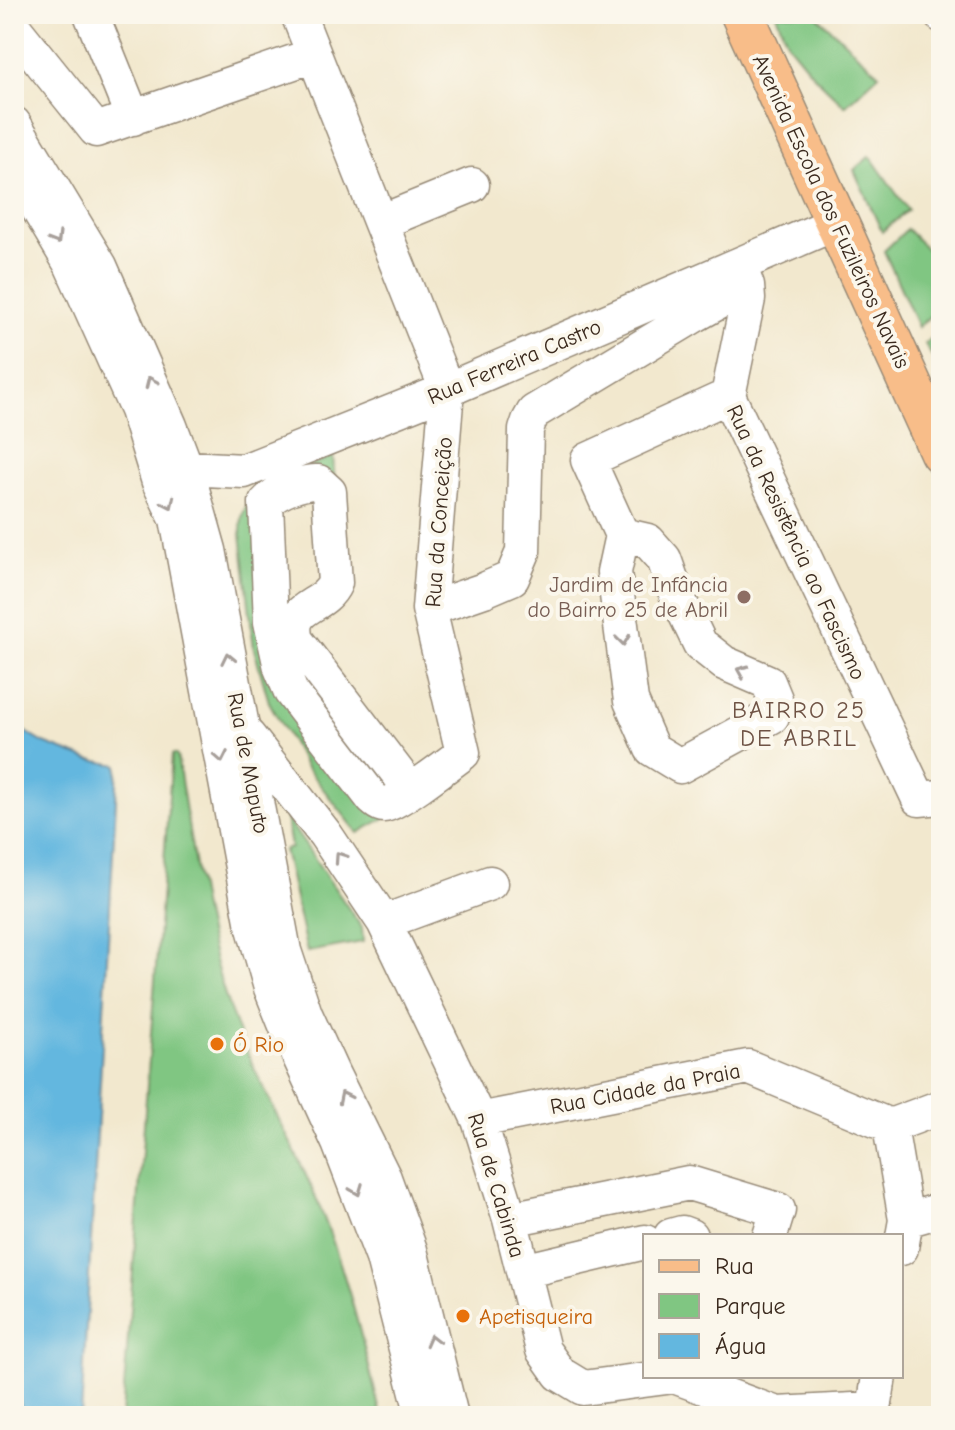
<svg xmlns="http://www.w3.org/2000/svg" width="955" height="1430" font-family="'Comic Neue',sans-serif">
<rect width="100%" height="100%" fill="#fbf7ec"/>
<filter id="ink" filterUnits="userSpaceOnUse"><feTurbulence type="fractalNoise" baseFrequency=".0125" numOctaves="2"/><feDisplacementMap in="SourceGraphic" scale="16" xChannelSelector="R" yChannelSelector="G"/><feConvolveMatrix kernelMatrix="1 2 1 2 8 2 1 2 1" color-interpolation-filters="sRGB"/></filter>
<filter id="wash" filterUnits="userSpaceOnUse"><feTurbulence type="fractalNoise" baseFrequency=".006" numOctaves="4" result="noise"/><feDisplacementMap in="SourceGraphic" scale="32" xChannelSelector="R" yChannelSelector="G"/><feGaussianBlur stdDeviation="1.8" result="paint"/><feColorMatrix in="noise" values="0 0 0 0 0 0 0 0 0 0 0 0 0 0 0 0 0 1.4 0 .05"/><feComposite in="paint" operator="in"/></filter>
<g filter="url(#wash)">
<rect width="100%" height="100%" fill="#f2e8ce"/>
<path fill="#80c682" stroke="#5e7850" stroke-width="2" d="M776,14H815L879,74L845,106L815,77L788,44Z
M870,156L908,210L882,232L854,170Z
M907,229L941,264V306L918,327L884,251Z
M941,330V372L925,344Z
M333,452L335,488L266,494L265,620L390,815L358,833L305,766L269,702L254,649L241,534C241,528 241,520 243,514C253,484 300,470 327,459L328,455Z
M174,754L177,756C192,844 202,934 233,1018C254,1075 285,1128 310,1184C343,1258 362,1337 381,1416H122L172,755Z
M286,817L362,928L363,942L307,952L284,850L291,848Z"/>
<path fill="#63b7df" stroke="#4f707e" stroke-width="2" d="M14,725L44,743L86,759L118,765L81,1416H23L14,1375Z"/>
</g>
<g filter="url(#ink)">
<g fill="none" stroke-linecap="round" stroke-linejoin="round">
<defs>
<path id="minor" d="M91,14L133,118
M298,14L447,390L429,609L463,753C451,762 395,805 384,805C379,805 377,802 373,799L291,692L281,668L271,622L266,503C276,491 303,481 318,482L329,492L335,583C323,610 286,604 296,640L411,790
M940,14L941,15
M14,28L96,130L314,55
M14,124L100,266L170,426L186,468L209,550L284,951L305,1014L332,1073L384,1178L410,1250L451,1416
M14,173L30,195L71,264L137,410L159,482L177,519L252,921L271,988L291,1038L339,1143L383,1258L423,1416
M381,222L472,185
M728,396L919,799L941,797
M168,459L186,468L244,471L447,390L836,223
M622,535L648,541L664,559L677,596L700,644L724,663L768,682L775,699L772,716L680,766L652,749L631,701L614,572L622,535L588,460L728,396L748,299L747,286L739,265
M429,609L484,590L512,578L523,552L526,430L529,421L534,412L695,315L747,286
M248,736L325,834L384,922L479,1120L510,1219L543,1350L560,1374L583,1388L674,1376L777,1414L873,1409
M384,922L490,883
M479,1120L748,1067L890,1126L941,1107
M890,1126L906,1220L901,1248
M510,1219L689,1183L778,1210L770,1236
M906,1220L941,1210
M671,1236L682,1233L690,1236
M523,1271L645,1242
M873,1416L879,1376"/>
<path id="major" d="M742,14L941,452"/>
</defs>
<use href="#minor" stroke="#968976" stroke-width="37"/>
<use href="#major" stroke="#968976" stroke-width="45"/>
<use href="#minor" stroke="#fff" stroke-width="34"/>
<use href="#major" stroke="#f8bd89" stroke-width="42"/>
</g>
<defs><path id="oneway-chevron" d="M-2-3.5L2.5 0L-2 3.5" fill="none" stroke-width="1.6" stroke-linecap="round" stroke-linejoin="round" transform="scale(2)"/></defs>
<g stroke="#a79f9a">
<use href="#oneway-chevron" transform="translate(56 239) rotate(59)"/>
<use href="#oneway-chevron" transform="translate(151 382) rotate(-114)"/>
<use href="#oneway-chevron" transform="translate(169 503) rotate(65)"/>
<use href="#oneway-chevron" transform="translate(623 640) rotate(83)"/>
<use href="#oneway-chevron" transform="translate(228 658) rotate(-102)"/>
<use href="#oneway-chevron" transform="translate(742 671) rotate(-157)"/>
<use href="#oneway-chevron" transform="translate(221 757) rotate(79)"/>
<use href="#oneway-chevron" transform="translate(340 857) rotate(-124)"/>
<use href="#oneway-chevron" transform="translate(344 1097) rotate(-116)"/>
<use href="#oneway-chevron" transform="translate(357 1190) rotate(69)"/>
<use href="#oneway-chevron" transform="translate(432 1340) rotate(-104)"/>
</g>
</g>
<circle fill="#8d6e63" stroke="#fbf7ec" stroke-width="3" cx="744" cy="597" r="8"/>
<g fill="#e8710a" stroke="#fbf7ec" stroke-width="3">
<circle cx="217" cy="1044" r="8"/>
<circle cx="463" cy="1316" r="8"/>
</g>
<g text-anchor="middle" stroke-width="8" stroke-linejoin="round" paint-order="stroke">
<g font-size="22" fill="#3b2a1e" stroke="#fbf7ec">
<text transform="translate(832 211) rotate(65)" y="8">Avenida Escola dos Fuzileiros Navais</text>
<text transform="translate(514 361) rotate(-23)" y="8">Rua Ferreira Castro</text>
<text transform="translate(438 522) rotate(-86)" y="8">Rua da Conceição</text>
<text transform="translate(797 542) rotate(65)" y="8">Rua da Resistência ao Fascismo</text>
<text transform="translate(249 763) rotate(79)" y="8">Rua de Maputo</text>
<text transform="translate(645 1088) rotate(-11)" y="8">Rua Cidade da Praia</text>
<text transform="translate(497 1185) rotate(73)" y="8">Rua de Cabinda</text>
</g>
<g font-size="22" fill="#785e54" stroke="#fbf7ec" text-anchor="end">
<text x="728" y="592">Jardim de Infância<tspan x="728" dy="25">do Bairro 25 de Abril</tspan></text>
</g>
<g font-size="22" fill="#c56008" stroke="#fbf7ec" text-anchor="start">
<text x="233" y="1052">Ó Rio</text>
<text x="479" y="1324">Apetisqueira</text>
</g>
<g font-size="24" letter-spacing="2" fill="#6f5345" stroke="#fbf7ec">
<text x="799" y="718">BAIRRO 25<tspan x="799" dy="28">DE ABRIL</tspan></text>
</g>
</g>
<rect width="955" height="1430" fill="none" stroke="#fbf7ec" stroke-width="48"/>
<rect x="643" y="1234" width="260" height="144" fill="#fbf7ec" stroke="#aea59a" stroke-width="2"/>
<rect x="659" y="1260" width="40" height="12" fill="#f8bd89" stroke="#aea59a" stroke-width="2"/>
<text x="715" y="1274" font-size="24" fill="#3b2a1e">Rua</text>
<rect x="659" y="1294" width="40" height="24" fill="#80c682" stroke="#aea59a" stroke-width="2"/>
<text x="715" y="1314" font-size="24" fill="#3b2a1e">Parque</text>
<rect x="659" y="1334" width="40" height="24" fill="#63b7df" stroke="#aea59a" stroke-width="2"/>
<text x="715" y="1354" font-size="24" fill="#3b2a1e">Água</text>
</svg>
